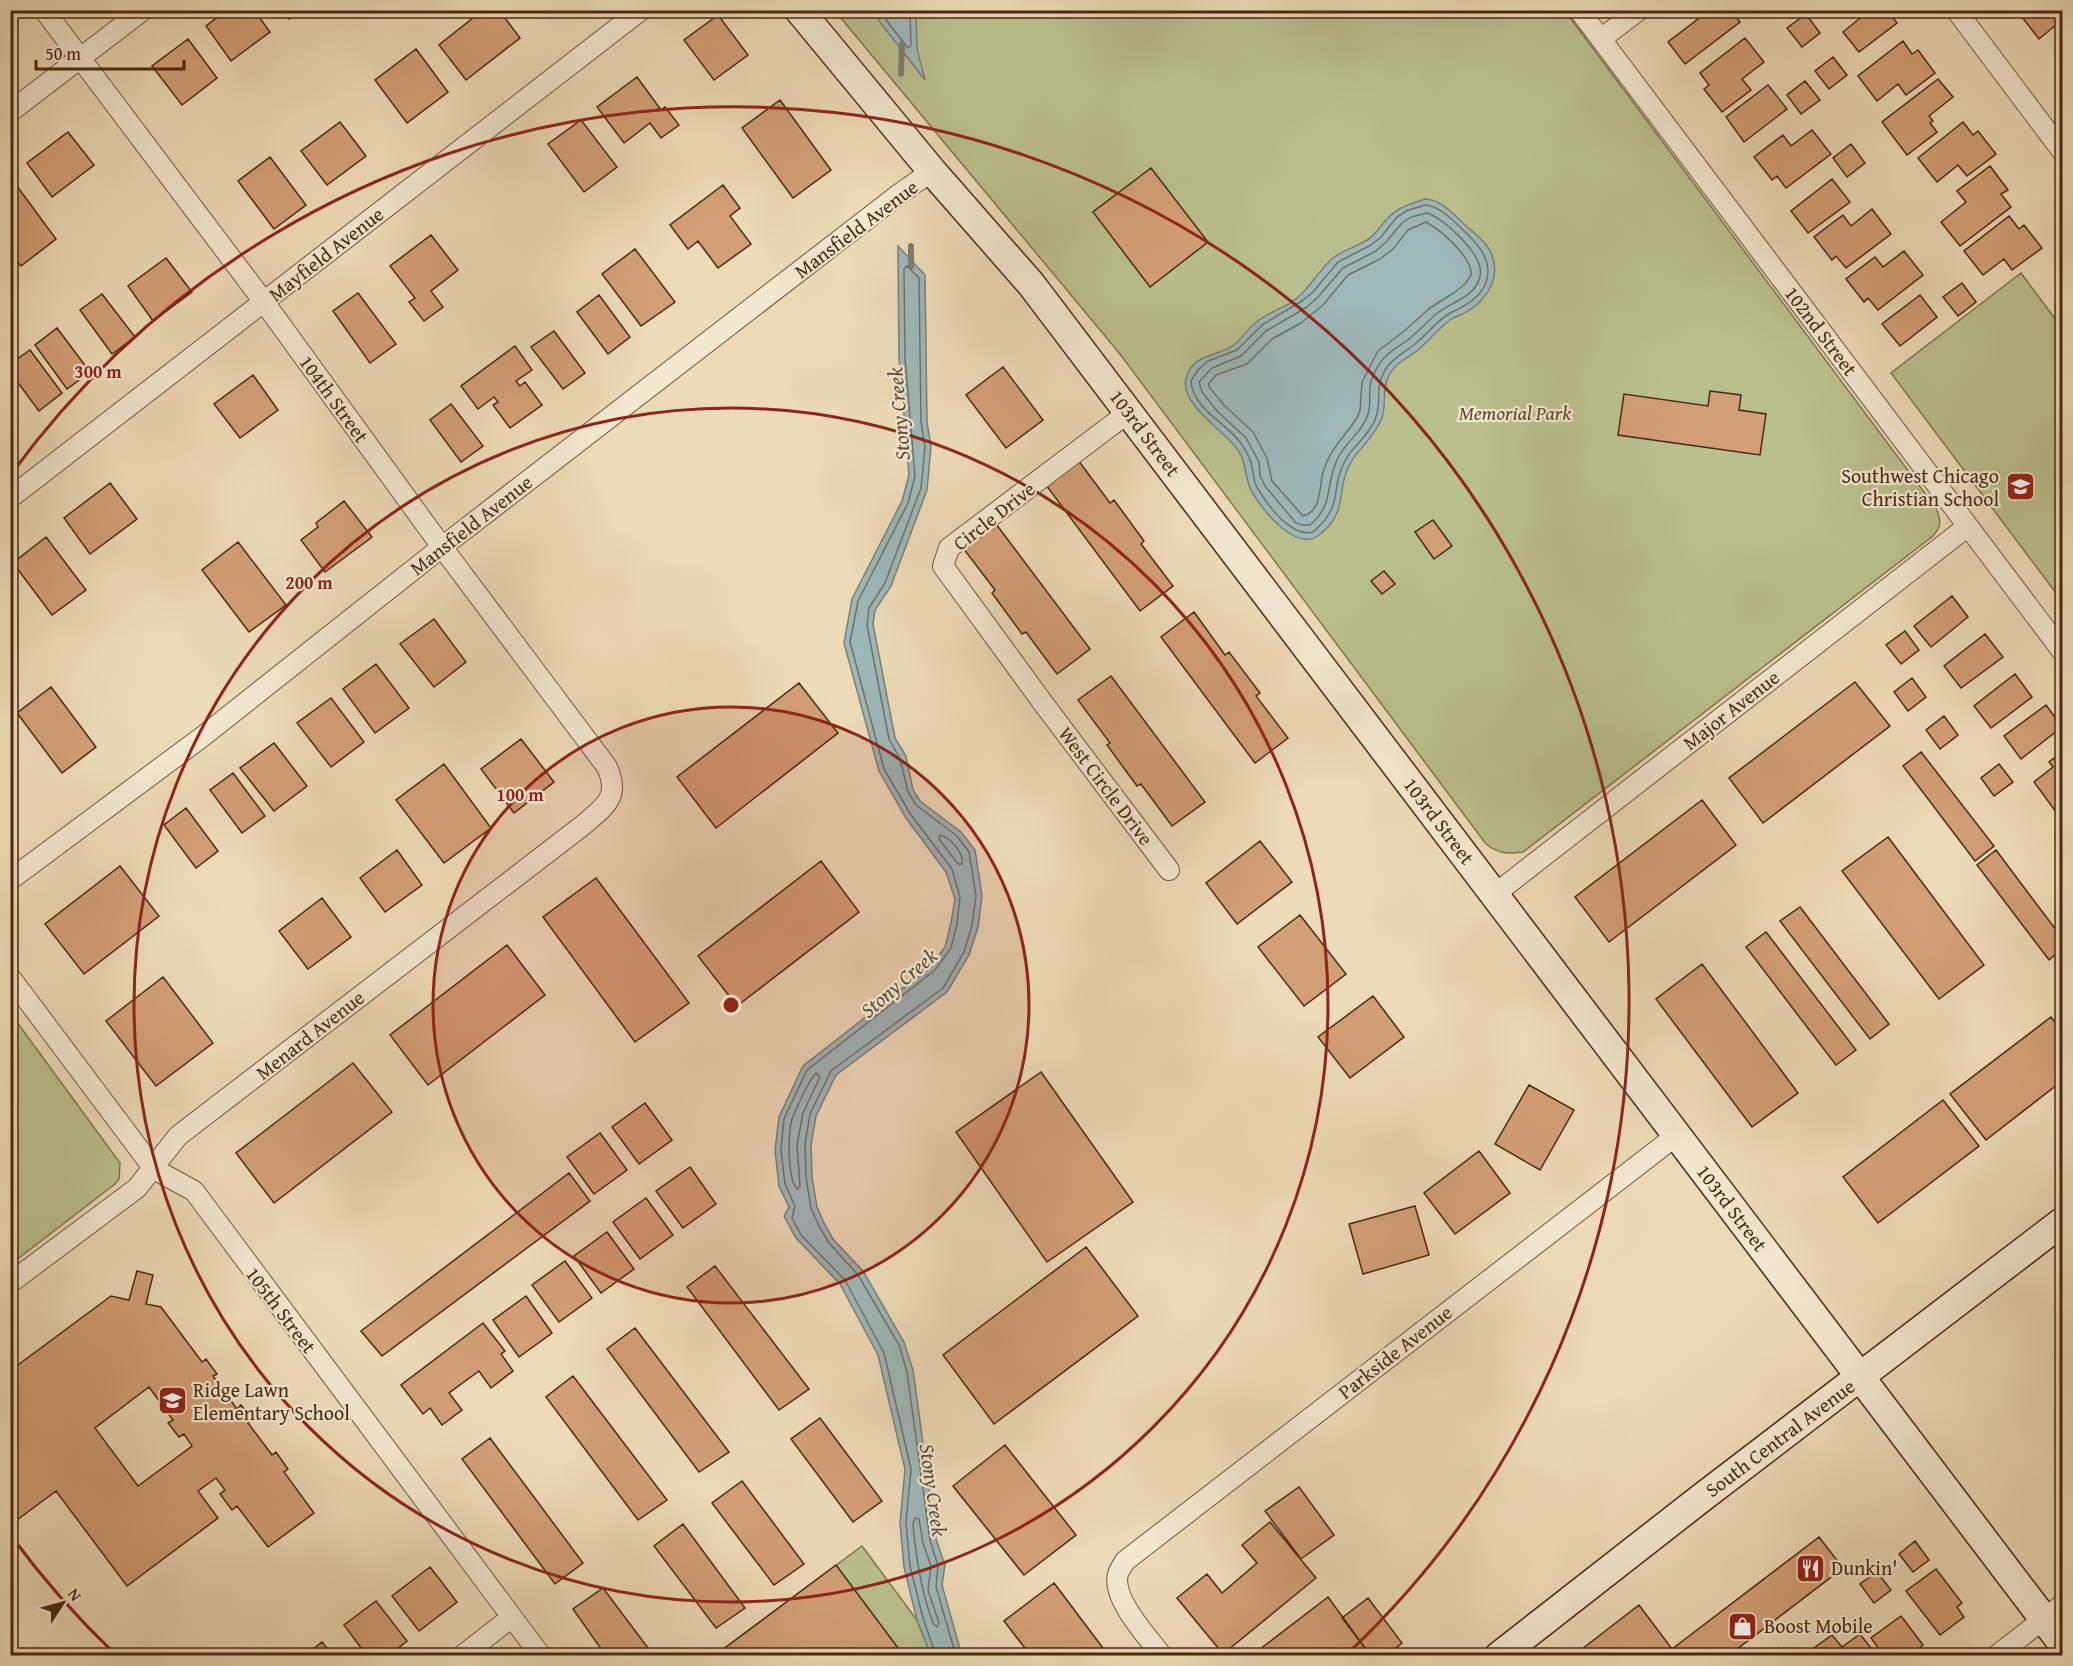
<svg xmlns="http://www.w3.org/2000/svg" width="2073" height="1666" font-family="'Gentium Book Plus',serif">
<rect width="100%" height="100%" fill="#eddbb7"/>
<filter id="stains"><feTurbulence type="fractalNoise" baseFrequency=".00333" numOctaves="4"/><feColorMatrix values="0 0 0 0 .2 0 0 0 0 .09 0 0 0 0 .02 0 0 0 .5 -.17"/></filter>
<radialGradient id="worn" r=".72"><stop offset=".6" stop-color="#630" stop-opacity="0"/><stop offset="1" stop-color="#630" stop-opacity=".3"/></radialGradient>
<path fill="#bac08d" stroke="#817450" stroke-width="1.5" d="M835,11H1565L1936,508C1941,520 1942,526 1933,536L1523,852C1507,854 1499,854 1486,844L1120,354Z
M2021,273L2062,328V601L1891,373Z
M11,1014L120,1163L119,1179L115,1184L11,1264Z
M862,1546L917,1620L931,1655L714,1656Z"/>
<path fill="#9db8b9" stroke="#7b7f76" stroke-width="1.5" d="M880,11H916L917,49L925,80L879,21Z
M1425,199C1441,199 1454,215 1465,225C1473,232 1484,240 1489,249C1503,274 1489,298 1468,311C1462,315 1456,316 1450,320C1438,329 1429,341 1418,350C1407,358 1396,363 1389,375C1381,391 1387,403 1382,418C1375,436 1361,446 1351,462C1335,489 1350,511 1319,535C1296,553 1263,510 1252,492C1243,476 1248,459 1233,444C1220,429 1180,402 1186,379C1192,352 1220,357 1235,344C1244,336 1249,327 1259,320C1269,313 1279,309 1289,304C1309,291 1316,273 1333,258C1343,250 1356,247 1367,240C1376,235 1380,226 1387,219C1398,207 1410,204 1425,199Z
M898,246L925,275L927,422L931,446L927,490L891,586L875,610L873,624L895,738L906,756L913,790L920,801L961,832L975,850L982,896L978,927L969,955L947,992L836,1075L816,1116L811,1145L812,1177L817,1207L824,1223L833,1239L863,1271L904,1342L913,1370L936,1539L945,1565L942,1585L962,1656L931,1655L917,1620L904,1567L900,1523L905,1469L878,1355L840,1284L796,1238L784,1216L789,1207L779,1186L775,1150L779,1117L803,1066L931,966L945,947L951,923L955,899L946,872L906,818L879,771L844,643L852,599L902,501L909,475L899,358Z"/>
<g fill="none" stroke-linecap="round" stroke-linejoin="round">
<path stroke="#727066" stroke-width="1.5" d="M886,10V20L908,48L911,45L910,10
M1426,205C1441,206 1459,226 1470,237C1495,261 1495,289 1462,307C1458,310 1454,311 1450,313C1437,321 1427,334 1416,343C1405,353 1393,357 1385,370C1375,388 1381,397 1377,414C1372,433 1355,444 1346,459C1329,489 1345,505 1313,532C1292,538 1268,506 1258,489C1253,482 1254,475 1252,467C1251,458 1245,449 1240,442C1225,422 1193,409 1191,381L1198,370L1208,361L1237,350L1262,325L1302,301L1313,292L1338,262L1371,245L1381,237L1397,217L1408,210Z
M1427,213C1444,218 1485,256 1480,276C1476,297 1451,302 1436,314C1427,322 1419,331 1409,339C1402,345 1394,348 1387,355C1379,362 1371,377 1370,387C1369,396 1371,406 1368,414C1363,431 1347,441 1339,456C1324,482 1336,503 1310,525H1302L1296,523L1265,486L1260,476L1259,462L1246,438L1217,411L1202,392L1199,382L1212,368L1241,356L1266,331L1307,307L1318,297L1343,268L1376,251L1386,242L1402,223L1411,217Z
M1426,222C1442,231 1472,257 1471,275L1465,284L1455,292L1430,308L1403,332L1378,351L1362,382L1360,410L1358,416C1346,436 1330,448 1323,472C1319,487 1322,511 1303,516L1272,481L1267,458L1253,432L1224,405L1209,387V383L1216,375L1247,364L1272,339L1301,323L1323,305L1348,275L1380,259L1393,249L1408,230Z
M940,835C951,838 964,853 962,864H958L939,839Z
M816,1073L820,1077L803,1113L797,1145L800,1186L797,1189C787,1178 788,1134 792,1119C797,1107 808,1082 816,1073Z
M915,1518L919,1519L923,1543L931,1566L928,1590L939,1623L937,1627L934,1625C921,1593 916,1559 913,1524Z
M936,1656L923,1618L910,1566L906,1523L911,1469L884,1353L845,1280L801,1235L792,1218L795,1206L785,1184L781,1150L784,1119L807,1070L935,970L951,948L957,924L960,897L952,869L911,815L884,769L850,642L858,601L908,503L915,476L905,358L904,269L907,266L919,278L921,422L925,447L921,488L885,583L869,608L867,625L889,739L900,759L908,792L916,805L957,836L969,852L976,896L972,925L964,952L943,988L831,1071L810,1114L805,1144L806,1177L811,1208L819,1226L829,1243L858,1275L899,1345L907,1372L930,1540L938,1566L936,1587L956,1656"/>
<path stroke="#7b7f76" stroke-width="6" d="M901,74L902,44
M911,267V246"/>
</g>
<path fill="#d39f76" stroke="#482912" stroke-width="1.5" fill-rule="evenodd" d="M227,10H254L270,32L231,61L206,26Z
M282,10H300L289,19Z
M483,10H499L520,38L466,80L439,45Z
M534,10H548L539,17Z
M1714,10H1731L1740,22L1685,64L1668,42L1706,13L1708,15Z
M1870,10H1887L1897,23L1859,52L1843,32Z
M2031,10H2062V20L2039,39L2022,17Z
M1806,14L1820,33L1802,47L1787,28Z
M718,15L748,55L714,80L684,40Z
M1745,38L1764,62L1742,79L1751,90L1722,112L1704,89L1709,85L1700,73Z
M188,39L217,78L182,105L152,66Z
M1903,41L1912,54L1918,50L1935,73L1906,95L1898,84L1877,101L1858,76Z
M416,49L448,92L407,123L375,80Z
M1833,57L1847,75L1829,89L1815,71Z
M637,77L661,110L665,107L679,125L661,138L650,123L624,143L597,107Z
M1938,79L1953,97L1929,116L1933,121L1930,123L1937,132L1907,155L1882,122Z
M1805,81L1820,100L1801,114L1787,95Z
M1768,85L1787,109L1744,142L1726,117Z
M780,100L831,170L793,198L742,128Z
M581,120L617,167L584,192L548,144Z
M340,122L366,156L327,185L301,151Z
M1963,122L1973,135L1978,131L1996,154L1967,176L1958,165L1937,182L1918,158Z
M1812,130L1831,154L1786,188L1777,176L1772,180L1754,157L1783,135L1791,146Z
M68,132L94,165L52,197L27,163Z
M1851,144L1865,163L1847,177L1833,158Z
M270,157L306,205L274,229L238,181Z
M1990,166L2008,190L2001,194L2011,207L1960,246L1941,222L1966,202L1957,191Z
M1151,168L1208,242L1150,287L1093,212Z
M11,178L56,239L21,266L10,253Z
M1832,179L1850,202L1808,233L1791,211Z
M723,185L740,208L730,216L751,244L718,268L698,241L688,249L670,225Z
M1872,209L1891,234L1846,268L1836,256L1832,260L1814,237L1843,215L1851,226Z
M2009,216L2019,229L2024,225L2042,248L2012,270L2004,259L1983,275L1964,251Z
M431,235L458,270L431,291L443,307L424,321L409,302L415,298L390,266Z
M635,249L675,302L641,326L602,274Z
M1904,251L1923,275L1878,310L1868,298L1864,302L1846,279L1875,257L1883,267Z
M166,258L192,292L153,321L128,286Z
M1962,283L1976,302L1958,316L1943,297Z
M358,293L396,344L370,363L333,311Z
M102,294L135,337L112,354L80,310Z
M599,295L630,337L608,354L577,312Z
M1920,295L1937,317L1900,346L1882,324Z
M57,328L90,372L67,389L35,345Z
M554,331L585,373L563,389L531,347Z
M515,346L532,370L516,381L520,386L525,382L542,405L510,428L493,405L498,402L494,397L478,409L461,386Z
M30,350L62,393L39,411L10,372V364Z
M1003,367L1043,420L1006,448L966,395Z
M253,375L278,410L240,438L214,404Z
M1710,391L1741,395L1739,410L1766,414L1760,455L1618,435L1624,394L1708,406Z
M451,404L483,446L461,462L430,420Z
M10,419L17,427L10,432Z
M1078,460L1110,503L1114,500L1144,541L1141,544L1173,586L1140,611L1046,485Z
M110,483L137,519L90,554L64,518Z
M344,501L372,537L325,572L301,540L318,527L316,523Z
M1433,520L1452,546L1434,559L1415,532Z
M996,524L1090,649L1057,674L1026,632L1022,634L992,593L995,590L963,548Z
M46,537L86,590L52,615L13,563Z
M238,542L286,605L249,632L202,570Z
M1384,571L1395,584L1382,594L1371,581Z
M1952,596L1968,617L1931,647L1914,626Z
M1194,612L1225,655L1229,652L1260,693L1256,696L1288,738L1255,763L1161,637Z
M434,619L466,662L434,687L400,644Z
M1905,631L1919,650L1901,664L1886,645Z
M1985,634L2003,657L1961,688L1944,666Z
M376,664L409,708L375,733L343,689Z
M2015,674L2032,697L1991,728L1974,706Z
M1111,676L1205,802L1172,826L1141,784L1137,786L1107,745L1110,743L1078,700Z
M1912,678L1926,697L1908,711L1894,692Z
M1855,682L1890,726L1763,823L1729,778Z
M799,683L838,733L716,828L677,777Z
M51,687L96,747L62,773L17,713Z
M331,698L364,742L331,767L297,723Z
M2046,705L2062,727L2021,759L2004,736Z
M1944,716L1958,735L1940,749L1926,730Z
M521,739L554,782L514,813L481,769Z
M274,743L307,786L274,811L240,768Z
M1921,752L1994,846L1975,861L1903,766Z
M2062,752V807L2056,812L2034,782L2053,767L2049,762Z
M444,764L491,828L444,863L396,800Z
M1999,764L2013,782L1994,796L1981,778Z
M233,773L265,816L242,833L210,790Z
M1702,800L1736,845L1609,942L1575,897Z
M186,808L218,851L196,868L164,825Z
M1888,837L1984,965L1939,999L1842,871Z
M1260,841L1292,882L1237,924L1206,883Z
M397,850L422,885L385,912L360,878Z
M1996,850L2062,938V949L2049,960L1977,865Z
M821,861L859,912L737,1006L698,956Z
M120,866L159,916L84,974L45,924Z
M596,878L689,1003L635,1042L543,917Z
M322,898L351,937L308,969L279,931Z
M1800,907L1889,1024L1870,1039L1780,921Z
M1300,915L1346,974L1304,1006L1258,947Z
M1766,932L1856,1050L1836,1065L1746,947Z
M507,945L545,995L428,1085L390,1035Z
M1702,964L1798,1093L1752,1127L1656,999Z
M163,977L213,1043L156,1086L106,1021Z
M1373,996L1404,1037L1350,1078L1318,1037Z
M2051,1017L2062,1032V1081L1986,1140L1950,1094Z
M353,1063L392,1112L274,1203L236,1153Z
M1041,1072L1133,1202L1047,1262L956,1132Z
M1529,1085L1574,1110L1540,1170L1495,1144Z
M1943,1100L1979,1146L1878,1223L1843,1177Z
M645,1103L672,1140L639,1164L612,1127Z
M600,1133L627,1170L594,1194L567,1157Z
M1479,1151L1510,1193L1455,1234L1424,1193Z
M690,1167L716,1204L683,1228L656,1191Z
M569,1173L590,1201L382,1356L361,1331Z
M646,1198L673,1235L640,1259L613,1222Z
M1415,1206L1429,1255L1363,1274L1349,1224Z
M607,1232L634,1269L601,1293L574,1256Z
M1086,1247L1138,1316L994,1424L943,1355Z
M565,1261L592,1298L559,1322L532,1285Z
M715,1266L809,1389L779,1410L687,1287Z
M137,1271L153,1275L146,1304L161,1307L202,1362L206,1359L217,1374L213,1376L237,1409L241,1405L252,1420L248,1423L272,1455L276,1452L288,1469L284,1472L314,1513L268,1547L237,1506L232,1510L220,1494L225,1490L216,1478L198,1491L218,1518L127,1586L56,1491L13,1523L10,1520V1371L111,1296L129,1300ZM149,1387L173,1420L168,1423L179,1437L184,1434L192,1446L138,1486L95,1428Z
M526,1296L552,1333L519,1357L493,1320Z
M483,1323L505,1351L501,1354L513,1371L491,1388L479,1371L449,1393L462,1410L442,1425L430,1408L423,1414L401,1385Z
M635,1328L729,1452L699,1472L607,1349Z
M573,1376L667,1500L638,1520L546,1397Z
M820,1418L882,1501L853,1522L791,1439Z
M490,1438L583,1563L555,1584L462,1459Z
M1005,1445L1076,1535L1024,1575L953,1486Z
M742,1481L804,1564L774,1585L712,1503Z
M1299,1487L1334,1535L1301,1559L1265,1511Z
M1270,1522L1316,1578L1223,1654L1177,1598L1207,1574L1222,1593L1257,1563L1242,1545Z
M683,1524L745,1608L716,1628L654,1546Z
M1819,1537L1843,1568L1728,1656H1573L1639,1605L1672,1649Z
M1915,1541L1929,1560L1913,1572L1899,1554Z
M836,1565L904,1656H714Z
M430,1567L457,1602L419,1631L392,1596Z
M1936,1569L1962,1603L1957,1607L1964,1617L1940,1635L1906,1591Z
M1877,1572L1891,1590L1874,1603L1860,1584Z
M1054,1583L1109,1656H1031L1004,1621Z
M603,1588L654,1656H606L573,1609Z
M1328,1597L1371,1656H1251Z
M1368,1598L1402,1643L1386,1656H1371L1342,1618Z
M376,1601L407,1641L388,1656H367L344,1625Z
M1901,1616L1923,1645L1910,1656H1884L1871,1638Z
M1860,1634L1877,1656H1820L1814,1648L1832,1635L1842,1647Z
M322,1642L333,1656H304Z
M1779,1648L1785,1656H1770Z"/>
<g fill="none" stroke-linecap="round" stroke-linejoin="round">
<defs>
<path id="street" d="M1579,10L2062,651
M1956,10L2062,151
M1601,39L1639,10
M10,112L143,10
M1129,412L949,548L943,566L1043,703L1169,870
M10,498L641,10
M10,880L202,737L442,547L898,195L932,171
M1495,894L1968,526
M10,977L154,1169L194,1191L541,1656
M10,1283L137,1188L178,1136L582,826C604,807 621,798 607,767L442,547L264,302L44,10
M462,1656L512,1617
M1162,1656C1148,1637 1111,1598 1118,1574C1119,1570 1123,1565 1125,1561L1677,1135
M1996,1656L2062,1605"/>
<path id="secondary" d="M799,10L932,171L1031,284L2062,1643
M1499,1656L1700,1499L2062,1222"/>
</defs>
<use href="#street" stroke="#71563b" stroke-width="22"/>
<use href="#secondary" stroke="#482912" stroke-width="31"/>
<use href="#street" stroke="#f3e8d0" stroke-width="20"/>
<use href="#secondary" stroke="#f3e8d0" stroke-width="28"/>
</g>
<circle cx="731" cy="1005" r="298" fill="#8f2418" fill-opacity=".12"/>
<g fill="none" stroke="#8f2418" stroke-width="3">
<circle cx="731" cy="1005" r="298"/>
<circle cx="731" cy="1005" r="597"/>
<path d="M115 1654A895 895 0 0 1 12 1537M12 473A895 895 0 1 1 1347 1654"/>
</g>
<defs>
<symbol id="school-square" viewBox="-11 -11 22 22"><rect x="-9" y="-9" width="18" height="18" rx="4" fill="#8f2418" stroke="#f3e8d0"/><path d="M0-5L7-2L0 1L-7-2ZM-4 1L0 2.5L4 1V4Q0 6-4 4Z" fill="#fff"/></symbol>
<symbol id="restaurant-square" viewBox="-11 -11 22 22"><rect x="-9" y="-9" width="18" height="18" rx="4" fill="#8f2418" stroke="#f3e8d0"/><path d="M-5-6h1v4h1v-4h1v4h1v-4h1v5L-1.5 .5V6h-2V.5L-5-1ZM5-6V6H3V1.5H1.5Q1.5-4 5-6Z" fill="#fff"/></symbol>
<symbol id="shop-square" viewBox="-11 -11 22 22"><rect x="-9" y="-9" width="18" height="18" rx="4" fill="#8f2418" stroke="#f3e8d0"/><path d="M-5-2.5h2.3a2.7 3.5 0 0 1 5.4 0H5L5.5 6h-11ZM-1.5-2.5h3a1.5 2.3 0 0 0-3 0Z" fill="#fff"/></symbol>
</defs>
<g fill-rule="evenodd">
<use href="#school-square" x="2004" y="470" width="33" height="33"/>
<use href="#school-square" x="156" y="1384" width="33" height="33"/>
<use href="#restaurant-square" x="1794" y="1552" width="33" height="33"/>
<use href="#shop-square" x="1726" y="1610" width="33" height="33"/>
</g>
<g text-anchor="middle" stroke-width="4.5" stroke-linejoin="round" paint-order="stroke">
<g font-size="20" fill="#482912" stroke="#f3e8d0">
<text transform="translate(856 229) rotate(-37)" y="7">Mansfield Avenue</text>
<text transform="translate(326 254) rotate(-38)" y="7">Mayfield Avenue</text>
<text transform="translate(1821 331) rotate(53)" y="7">102nd Street</text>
<text transform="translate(334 399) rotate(54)" y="7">104th Street</text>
<text transform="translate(1145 433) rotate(53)" y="7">103rd Street</text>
<text transform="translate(994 516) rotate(-38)" y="7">Circle Drive</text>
<text transform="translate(471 525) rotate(-38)" y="7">Mansfield Avenue</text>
<text transform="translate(1731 710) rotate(-38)" y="7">Major Avenue</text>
<text transform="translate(1106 786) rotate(53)" y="7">West Circle Drive</text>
<text transform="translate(1439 821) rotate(53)" y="7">103rd Street</text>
<text transform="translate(310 1035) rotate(-38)" y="7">Menard Avenue</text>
<text transform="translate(1732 1208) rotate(53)" y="7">103rd Street</text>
<text transform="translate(281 1310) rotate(53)" y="7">105th Street</text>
<text transform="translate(1395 1352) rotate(-38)" y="7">Parkside Avenue</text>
<text transform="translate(1780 1438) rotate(-37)" y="7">South Central Avenue</text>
</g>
<g font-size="20" font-style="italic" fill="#5f472b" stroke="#f3e8d0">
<text x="1515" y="420">Memorial Park</text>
</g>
<g font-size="20" fill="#482912" stroke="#f3e8d0" text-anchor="start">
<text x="1999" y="483" text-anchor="end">Southwest Chicago<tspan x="1999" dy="23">Christian School</tspan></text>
<text x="193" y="1397">Ridge Lawn<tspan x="193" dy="23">Elementary School</tspan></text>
<text x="1831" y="1575">Dunkin'</text>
<text x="1764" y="1633">Boost Mobile</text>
</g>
<g font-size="21" font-style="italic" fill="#5d4d3c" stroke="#f3e8d0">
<text transform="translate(899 414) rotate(-95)" y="7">Stony Creek</text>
<text transform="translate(899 983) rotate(-41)" y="7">Stony Creek</text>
<text transform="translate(933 1490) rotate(82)" y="7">Stony Creek</text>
</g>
</g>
<circle cx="731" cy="1005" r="9" fill="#8f2418" stroke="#f3e8d0" stroke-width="3"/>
<g font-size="18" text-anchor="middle" font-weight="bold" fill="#8f2418" stroke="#f3e8d0" stroke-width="4.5" stroke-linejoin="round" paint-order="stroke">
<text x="98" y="378">300 m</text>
<text x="309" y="589">200 m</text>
<text x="520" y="801">100 m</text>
</g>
<rect width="2073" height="1666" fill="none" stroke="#eddbb7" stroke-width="36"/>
<rect x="12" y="12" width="2049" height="1642" fill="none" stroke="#482912" stroke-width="3"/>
<rect x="18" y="18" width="2037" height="1630" fill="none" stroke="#482912" stroke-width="1.5"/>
<g transform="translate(63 1603) rotate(54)" stroke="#f3e8d0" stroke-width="4.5" paint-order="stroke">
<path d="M0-4.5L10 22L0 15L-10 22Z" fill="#482912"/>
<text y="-9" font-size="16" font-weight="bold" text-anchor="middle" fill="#482912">N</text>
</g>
<path d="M36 60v9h148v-9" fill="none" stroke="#482912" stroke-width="3"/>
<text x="45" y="60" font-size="18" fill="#482912" stroke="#f3e8d0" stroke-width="4.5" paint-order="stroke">50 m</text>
<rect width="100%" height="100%" filter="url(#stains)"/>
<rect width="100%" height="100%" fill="url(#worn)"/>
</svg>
